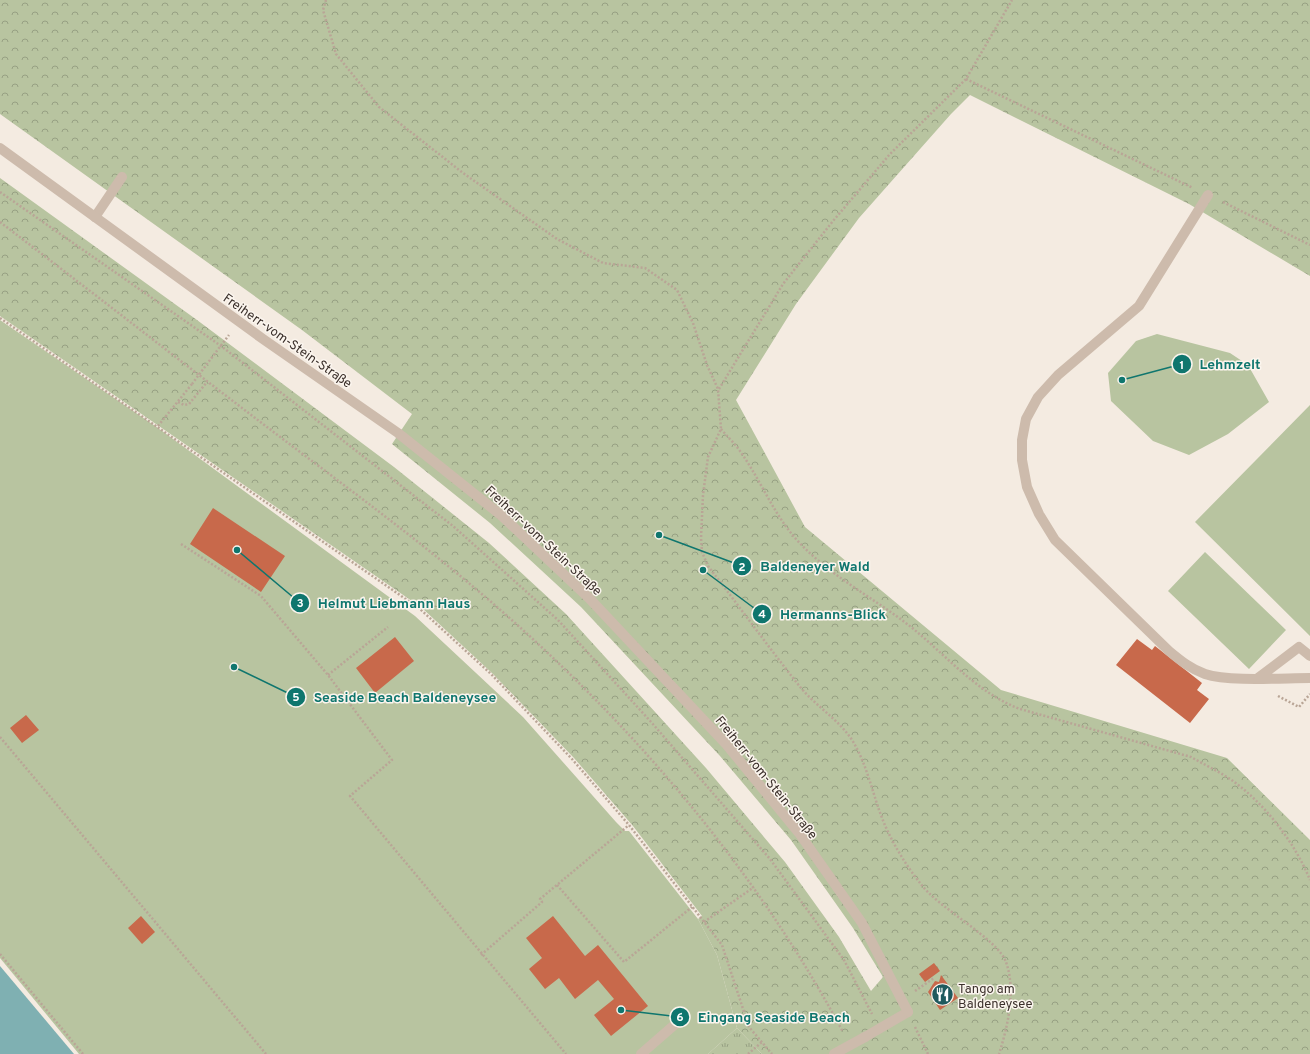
<svg xmlns="http://www.w3.org/2000/svg" width="1310" height="1054" font-family="Overpass,sans-serif">
<defs>
<pattern id="grass-tufts" width="24" height="20" patternUnits="userSpaceOnUse"><rect width="24" height="20" fill="#b8c4a0"/><path d="M3 7l-1-3M5 7V3M7 7l1-3M15 17l-1-3M17 17v-4M19 17l1-3" fill="none" stroke="#97a083"/></pattern>
<pattern id="forest-crowns" width="20" height="18" patternUnits="userSpaceOnUse"><rect width="20" height="18" fill="#b8c4a0"/><path d="M2 6a3 3 0 1 1 6 0M12 15a3 3 0 1 1 6 0" fill="none" stroke="#97a083"/></pattern>
</defs>
<rect width="100%" height="100%" fill="#f4ebe1"/>
<path fill="url(#grass-tufts)" d="M737,1028L762,1054H708Z"/>
<path fill="url(#forest-crowns)" d="M0,0H1310V276L1189,204L970,95L951,114L859,218L796,304L736,400L805,527L1001,690L1227,758L1310,840V1054H762L737,1028L717,955L698,919L702,916L633,826L574,758L493,674L422,608L0,316V178L197,320L394,467L489,543L566,614L706,768L785,862L839,937L871,991L883,977L853,928L791,840L720,756L581,607L490,523L392,444L412,414L302,330L0,114Z"/>
<path fill="#b8c4a0" d="M0,320L158,428L415,616L523,717L616,822L625,831H629L698,919L717,955L737,1028L708,1054H79L0,958Z
M1157,334L1230,353L1248,365L1269,402L1228,434L1189,455L1153,441L1111,401L1108,373L1136,341Z
M1310,405V636L1195,522Z
M1205,552L1286,630L1249,669L1168,591Z"/>
<path fill="#7fb0b2" d="M0,966L74,1054H0Z"/>
<path fill="#c8694b" d="M213,508L285,556L261,592L190,544Z
M395,637L414,661L375,693L356,668Z
M1137,639L1152,650L1155,646L1202,683L1197,690L1209,699L1190,723L1116,665Z
M26,715L39,730L22,743L10,728Z
M141,916L155,932L142,944L128,928Z
M553,916L585,956L598,945L648,1006L611,1036L594,1015L614,999L598,980L575,999L559,978L545,989L529,969L542,958L526,938Z
M934,963L940,971L925,982L919,974Z
M941,975L958,998L940,1010L928,992L935,981L939,982Z"/>
<g fill="none" stroke-linecap="round" stroke-linejoin="round">
<path stroke="#b9a596" stroke-width="2.5" stroke-dasharray="2 2" stroke-linecap="butt" d="M326,0L323,10L336,54L379,107L463,173L557,239L603,263L645,268L677,290L693,323L707,365L718,389L721,429L708,457L703,495L701,538L702,552L708,566C739,606 769,648 801,688C816,706 839,720 852,740C867,764 872,792 882,818C891,841 905,864 920,883C939,909 997,938 1006,962C1016,990 1008,1026 999,1054
M966,79L1193,188
M0,192L221,346L453,526L558,620L652,723L770,859L844,960L872,1014
M1223,202L1310,245
M0,222C88,289 175,357 263,424C342,484 422,542 497,607C635,727 756,870 843,1032
M0,318L420,609L491,674L572,759L629,825L722,945L749,1027L772,1054
M216,352L229,335
M719,389L783,284L833,221L890,154L966,79L1012,0
M178,402L184,405L189,404L207,382
M158,426L192,384
M721,429C726,435 732,441 737,447C759,476 772,512 796,539C829,576 873,597 911,627C946,655 977,693 1020,709L1191,757C1205,765 1220,772 1233,781C1266,805 1295,843 1310,880
M181,544L261,596L328,675L392,760L350,796L566,1054
M328,675L388,627
M1278,696L1299,707L1310,694
M0,737L266,1054
M557,885L624,962L692,907
M704,922L754,887
M0,954L83,1054
M481,955L542,902L540,899L629,825
M915,991L934,978
M915,1027L928,1054
M748,1054L762,1042"/>
<path stroke="#cdbbac" stroke-width="10" d="M1208,195L1139,306L1058,375L1038,397L1026,419L1022,440V460L1027,487L1039,514L1055,540L1169,651C1181,661 1191,669 1205,674C1229,682 1283,678 1310,678
M95,217L122,177
M1258,678L1299,647L1310,656
M865,1037L908,1012
M641,1054L680,1020"/>
<path stroke="#cdbbac" stroke-width="10" d="M0,148L263,339L398,433L502,516L589,598L726,744L799,833L862,923L908,1012"/>
<path stroke="#b9a596" stroke-width="2.5" stroke-dasharray="2 2" stroke-linecap="butt" d="M192,384L216,352"/>
<path stroke="#cdbbac" stroke-width="10" d="M834,1054L865,1037"/>
</g>
<defs>
<symbol id="restaurant-disc" viewBox="-11 -11 22 22"><circle r="9.5" fill="#1f5a5e" stroke="#fbf5ee"/><path d="M-5-6h1v4h1v-4h1v4h1v-4h1v5L-1.5 .5V6h-2V.5L-5-1ZM5-6V6H3V1.5H1.5Q1.5-4 5-6Z" fill="#fff"/></symbol>
</defs>
<g fill-rule="evenodd">
<use href="#restaurant-disc" x="930" y="982" width="25" height="25"/>
</g>
<g text-anchor="middle" stroke-width="3" stroke-linejoin="round" paint-order="stroke">
<g font-size="13" fill="#3b302b" stroke="#fbf5ee">
<text transform="translate(288 340) rotate(35)" y="5">Freiherr-vom-Stein-Straße</text>
<text transform="translate(544 540) rotate(43)" y="5">Freiherr-vom-Stein-Straße</text>
<text transform="translate(767 777) rotate(51)" y="5">Freiherr-vom-Stein-Straße</text>
</g>
<g font-size="13" fill="#3b302b" stroke="#fbf5ee" text-anchor="start">
<text x="958" y="993">Tango am<tspan x="958" dy="15">Baldeneysee</tspan></text>
</g>
</g>
<path fill="none" stroke="#0f766e" stroke-width="1.5" d="M1122 380L1182 364M659 535L742 566M237 550L300 603M703 570L762 614M234 667L296 697M621 1010L680 1017"/>
<g fill="#0f766e" stroke="#fbf5ee" stroke-width="1.5">
<circle cx="1122" cy="380" r="4"/>
<circle cx="659" cy="535" r="4"/>
<circle cx="237" cy="550" r="4"/>
<circle cx="703" cy="570" r="4"/>
<circle cx="234" cy="667" r="4"/>
<circle cx="621" cy="1010" r="4"/>
<circle cx="1182" cy="364" r="10"/>
<circle cx="742" cy="566" r="10"/>
<circle cx="300" cy="603" r="10"/>
<circle cx="762" cy="614" r="10"/>
<circle cx="296" cy="697" r="10"/>
<circle cx="680" cy="1017" r="10"/>
</g>
<g font-size="12" text-anchor="middle" font-weight="bold" fill="#fff">
<text x="1182" y="369">1</text>
<text x="742" y="571">2</text>
<text x="300" y="607">3</text>
<text x="762" y="618">4</text>
<text x="296" y="701">5</text>
<text x="680" y="1021">6</text>
</g>
<g font-size="14" text-anchor="middle" font-weight="bold" fill="#0f766e" stroke="#fbf5ee" stroke-width="3" stroke-linejoin="round" paint-order="stroke">
<text x="1230" y="369">Lehmzelt</text>
<text x="815" y="571">Baldeneyer Wald</text>
<text x="394" y="608">Helmut Liebmann Haus</text>
<text x="833" y="619">Hermanns-Blick</text>
<text x="405" y="702">Seaside Beach Baldeneysee</text>
<text x="774" y="1022">Eingang Seaside Beach</text>
</g>
</svg>
